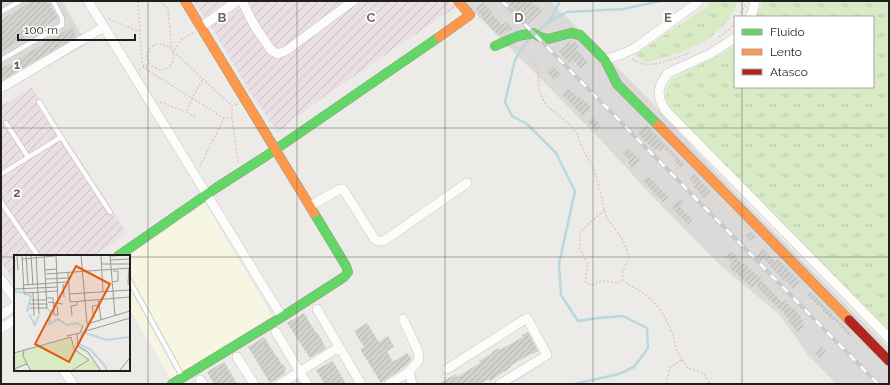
<svg xmlns="http://www.w3.org/2000/svg" width="890" height="385" font-family="Raleway,sans-serif">
<defs>
<pattern id="industrial-furrows" width="10" height="10" patternUnits="userSpaceOnUse"><rect width="10" height="10" fill="#ebdfe6"/><path d="M-1 1l2-2M0 10L10 0M9 11l2-2" fill="none" stroke="#c9bfc5"/></pattern>
<pattern id="grass-tufts" width="24" height="20" patternUnits="userSpaceOnUse"><rect width="24" height="20" fill="#d8ebc5"/><path d="M3 7l-1-3M5 7V3M7 7l1-3M15 17l-1-3M17 17v-4M19 17l1-3" fill="none" stroke="#b9c9a9"/></pattern>
<pattern id="building-hatch" width="6" height="6" patternUnits="userSpaceOnUse"><rect width="6" height="6" fill="#d3d1ce"/><path d="M-1 1l2-2M0 6l6-6M5 7l2-2" fill="none" stroke="#b5b3b0"/></pattern>
</defs>
<rect width="100%" height="100%" fill="#edebe7"/>
<path fill="#dcdad8" d="M1,1H62L87,44L1,92Z
M463,1H550L640,90L747,205L889,348V384H836L808,355L780,315L721,266L655,199L610,150L547,85Z"/>
<path fill="url(#industrial-furrows)" d="M193,1H450L456,7L325,96L277,132L250,92L215,33Z
M32,88L127,233L93,256H15V282L1,262V106Z"/>
<path fill="#f6f6e2" d="M205,203L272,316L171,379L129,308V256Z"/>
<path fill="url(#grass-tufts)" d="M709,1H738L730,19L709,39L682,52L646,63L636,54L709,5Z
M761,1H889V334L674,113L666,102V89L672,79L723,53L735,45V87H873V17H755L761,5Z"/>
<g fill="none" stroke-linecap="round" stroke-linejoin="round">
<path stroke="#bad7e1" stroke-width="2.5" d="M550,20L560,1
M538,31L550,21L567,12L623,9L661,1
M530,39L525,44L515,60L505,102L512,116L527,124L556,153L575,191L559,264L561,295L578,321L599,318L623,316L647,328L648,348L634,367L619,374L574,384"/>
</g>
<path fill="url(#building-hatch)" d="M32,1H47L58,18L1,52V20Z
M512,1H530L535,6L536,5L542,11L527,25L522,19L523,18L509,4Z
M483,2L492,12L491,13L502,25L506,22L513,29L500,35L498,33L497,34L481,17L482,16L476,9Z
M72,27L77,36L1,81V69Z
M574,41L579,46L576,49L588,62L581,69L574,61L570,64L559,52L569,42L571,44Z
M553,66L561,74L555,80L546,72Z
M568,88L578,98L580,97L591,107L583,116L562,94Z
M592,117L601,125L596,130L588,122Z
M646,125L684,164L681,168L674,161L676,159L664,147L660,151L657,148L655,150L637,133Z
M628,148L640,160L632,168L628,163L630,161L622,153Z
M694,173L707,188L711,193L705,199L694,187L696,185L689,178Z
M648,176L668,197L663,202L643,181Z
M680,199L684,203L680,207L693,220L688,225L671,207Z
M750,231L756,237L750,241L745,235Z
M764,249L775,262L778,259L801,283L793,289L785,279L783,280L764,259L761,262L756,256Z
M732,252L742,265L743,263L761,278L760,279L782,302L785,300L793,310L795,309L803,321L801,322L805,327L797,332L781,309L780,310L770,299H769L755,284L752,288L744,280L729,267L732,264L726,256Z
M810,291L852,335L850,337L834,319L832,320L822,310L823,309L817,305L807,294Z
M304,313L316,333L317,332L326,348L310,358L287,323Z
M367,323L379,342L388,336L394,347L387,351L393,362L407,353L412,359L407,365L381,383L360,349L364,347L354,331Z
M528,332L538,351L532,354V353L510,366L511,367L490,381L489,379L480,384H438L456,374L457,377L480,363L479,361L493,353L492,352L499,348L500,350L523,337L522,335Z
M264,337L276,356H277L282,365L283,364L286,369L284,370L286,373L270,383L248,347Z
M821,347L826,352L820,358L815,354Z
M332,361L334,363L346,384H324L316,370Z
M224,362L226,365L237,384H214L207,372Z"/>
<g fill="none" stroke-linecap="round" stroke-linejoin="round">
<defs>
<path id="lane" d="M1,12L20,1
M1,60L62,25V18L53,1
M6,123L28,157
M61,137L110,212
M1,174L61,137L39,102
M1,202L38,256
M129,280L182,376"/>
<path id="street" d="M88,1L282,317
M242,1L254,25L271,50L278,54L287,50L353,1
M750,17L753,11L755,1
M201,27L237,1
M735,38L710,54L668,73L661,84L659,92L660,100L665,110L889,338
M605,60L622,54L635,48L697,3L698,1
M1,88L104,27
M310,206L338,190L341,189H343L374,238C378,242 380,242 385,240L467,183
M1,279L15,299
M317,309L361,384
M1,315L15,306
M403,319L418,351L419,360L409,372L412,384
M1,328L15,320
M276,332L307,384
M237,357L254,384
M447,369L527,318L547,355L500,384
M63,370L73,384
M200,380L203,384
M280,384L339,347
M389,384L409,372"/>
<path id="fast" d="M495,46L518,36L533,33L540,37L548,39L571,33L580,35L605,60L617,84L658,125
M118,256L216,188L266,156L439,37
M172,384L282,317L344,277L348,272L346,266L314,213"/>
<path id="slow" d="M185,1L314,213
M439,37L470,15L458,1
M658,125L849,320"/>
<path id="jam" d="M849,320L889,361"/>
</defs>
<use href="#lane" stroke="#c5c4c3" stroke-width="6"/>
<use href="#street" stroke="#c5c4c3" stroke-width="10"/>
<use href="#fast" stroke="#94977e" stroke-width="10"/>
<use href="#slow" stroke="#94977e" stroke-width="10"/>
<use href="#jam" stroke="#94977e" stroke-width="10"/>
<path stroke="#d7c9c6" stroke-width="1.5" stroke-dasharray="2 2" stroke-linecap="butt" d="M138,1L142,64L150,72L224,118
M160,1L168,9L171,43C171,50 175,55 173,61C167,79 140,66 149,50C151,47 153,45 156,44C162,43 166,45 171,48
M739,17L745,5
M109,19L140,32
M193,33L182,39L173,52L177,55L232,106
M719,37L728,31L735,22
M522,45L525,52L533,59L538,72L539,90L544,102L548,107L568,123L577,134L585,154L593,167L601,194L604,210L607,218L622,238L629,256L622,274L623,280L630,286L639,290L652,300L662,312L669,325L673,335L676,349L681,359L688,368L703,373L710,384
M632,59C635,61 638,62 641,63C654,68 677,57 690,53
M139,70L149,63
M160,102L186,112
M237,104L232,106V117L238,162
M195,117L186,112L192,98L203,79
M200,166L224,118L232,117
M604,210L580,232V249L588,264L585,281L587,284C597,286 595,282 603,281C612,281 615,285 623,280
M666,384L670,368L681,360"/>
<use href="#lane" stroke="#fcfcfb" stroke-width="4.5"/>
<use href="#street" stroke="#fcfcfb" stroke-width="9"/>
<use href="#fast" stroke="#63d668" stroke-width="9"/>
<use href="#slow" stroke="#ff974d" stroke-width="9"/>
<use href="#jam" stroke="#b3261e" stroke-width="9"/>
<defs>
<path id="rail" d="M502,1L878,384"/>
</defs>
<use href="#rail" stroke="#cacac9" stroke-width="4"/>
<use href="#rail" stroke="#fff" stroke-width="2.5" stroke-dasharray="8" stroke-linecap="butt"/>
</g>
<path fill="none" stroke="#666664" stroke-width="1" stroke-opacity="0.55" d="M148,1V384M297,1V384M445,1V384M593,1V384M742,1V17M742,87V384M1,128H889M1,257H15M129,257H889"/>
<g transform="translate(14 255)">
<rect width="116" height="116" fill="#edebe7"/>
<path d="M56,82L58,92L74,105L70,108L55,116H18L15,110L0,113V99ZM62,82L63,91L73,97L87,116H59L77,105L73,99L60,92Z" fill="#d8ebc5"/>
<path fill="none" stroke="#bad7e1" stroke-width="2" d="M0,37H6L17,41L13,57M34,54L37,58L35,69L44,64L53,70L64,68L67,71M15,59L21,70L25,60M69,76L65,89L76,94L92,112V116M69,77L92,85L116,82"/>
<path fill="none" stroke="#9a9997" stroke-width="1" d="M3,0L4,15M8,0L10,38L43,36M12,0L14,30M17,0L19,30M22,0L25,59M30,0L33,54M42,0L44,47M67,0L73,69L116,56M87,0L89,37M96,0L101,61M96,1L116,0M8,4L41,1M96,5L116,4M87,9H116M115,13L114,29L116,30M31,15L43,14M54,18L56,47L116,42M32,19L116,13M32,24L54,23M98,27L104,26V16H99M49,29L50,42M9,30L54,27M0,34L44,32M19,38L20,61M55,39L116,35M33,43H39L40,60H44L43,51M18,45H33M34,47L49,49M16,49H33M85,50L87,65M16,53H33M58,61L57,51L63,50V46M80,63L78,51L85,50L84,45M72,76L116,63M63,79L64,91L74,97L87,116M53,81L66,78L69,70M10,95L9,101L13,109M0,98L57,82L60,94L75,105L57,116M0,114L13,109L17,116M105,116L116,103"/>
<path fill="#e8590c" fill-opacity="0.15" stroke="#e8590c" stroke-width="2" d="M62,11L96,29L55,107L21,89Z"/>
<rect width="116" height="116" fill="none" stroke="#1e1e1e" stroke-width="2"/>
</g>
<g font-size="13" text-anchor="middle" font-weight="bold" fill="#666664" stroke="#fff" stroke-width="3.5" stroke-linejoin="round" paint-order="stroke">
<text x="222" y="22">B</text>
<text x="371" y="22">C</text>
<text x="519" y="22">D</text>
<text x="668" y="22">E</text>
<text x="17" y="69">1</text>
<text x="17" y="197">2</text>
</g>
<rect width="890" height="385" fill="none" stroke="#1e1e1e" stroke-width="4"/>
<rect x="734" y="16" width="140" height="72" fill="#ffffff" stroke="#a5a5a5"/>
<rect x="742" y="29" width="20" height="6" fill="#63d668" stroke="#a5a5a5"/>
<text x="770" y="36" font-size="12" fill="#1e1e1e">Fluido</text>
<rect x="742" y="49" width="20" height="6" fill="#ff974d" stroke="#a5a5a5"/>
<text x="770" y="56" font-size="12" fill="#1e1e1e">Lento</text>
<rect x="742" y="69" width="20" height="6" fill="#b3261e" stroke="#a5a5a5"/>
<text x="770" y="76" font-size="12" fill="#1e1e1e">Atasco</text>
<path d="M18 34v6h117v-6" fill="none" stroke="#1e1e1e" stroke-width="2"/>
<text x="24" y="34" font-size="12" fill="#1e1e1e" stroke="#ffffff" stroke-width="3" paint-order="stroke">100 m</text>
</svg>
